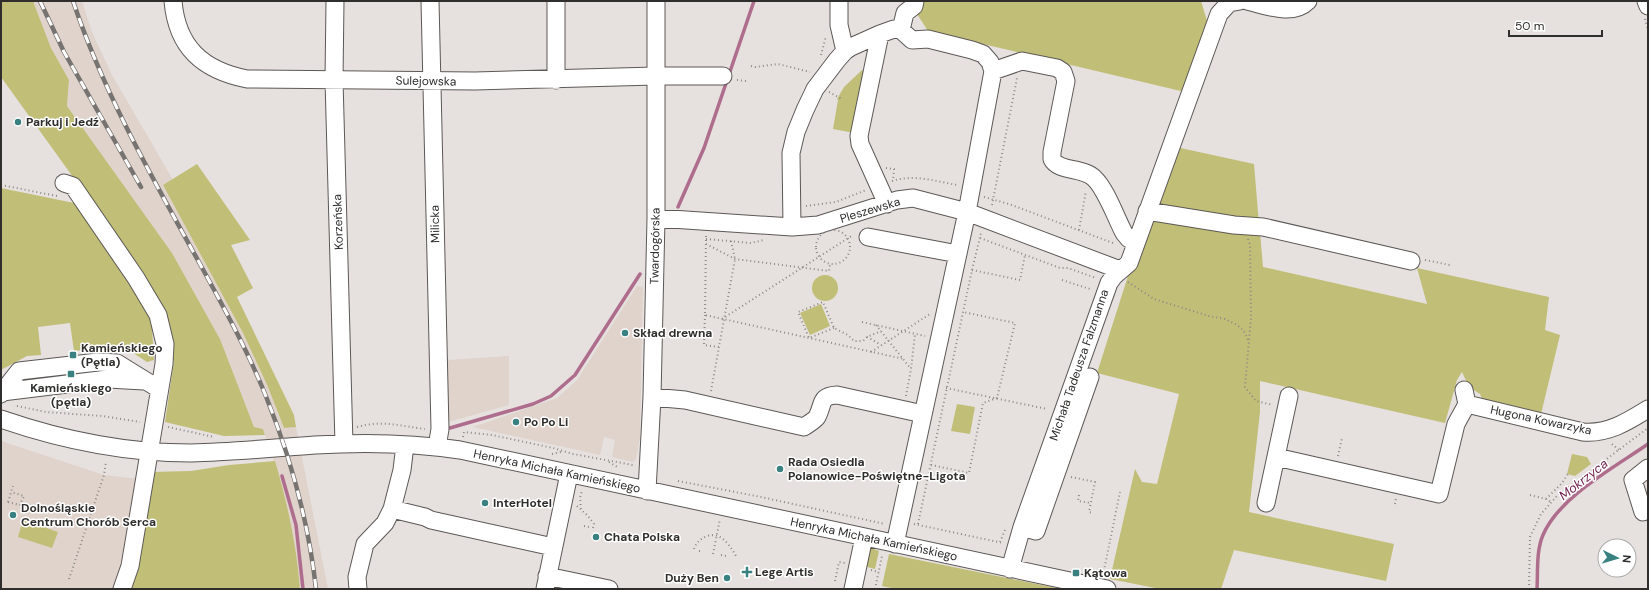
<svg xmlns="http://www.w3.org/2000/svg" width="1649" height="590" font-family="'DM Sans',sans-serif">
<rect width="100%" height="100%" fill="#e6e1de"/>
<path fill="#dfd3cc" d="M33,1H82L92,32L112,75L173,180L163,185L243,333L268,387L284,428L296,427L328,589H300L298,569L281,482L263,429L254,427L220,339L172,253L67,106L69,80L51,48Z
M637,286L643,287L640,437L636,459L633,462L612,457L615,440L604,437L600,455L473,427L557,398L577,380Z
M509,356V405L448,422L447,360Z
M1,441L104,475L148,480L125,589H1Z"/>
<path fill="#c1be77" d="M1,1H33L51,48L69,80L67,106L172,253L220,339L254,427L263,429L265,435L224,436L165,422L174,361L170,360L132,259L1,77Z
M920,1H1201L1208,24L1185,92L928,31L917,14Z
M862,70L865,73L854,133L833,129L838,100L837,99L844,87Z
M1176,147L1254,164L1259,224L1160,208L1155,201Z
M197,164L250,240L231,245L253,288L237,297L294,415L296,427L284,428L268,387L243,333L163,185Z
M1,188L74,203L123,273L149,317L152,328L154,360L147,362L121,345L74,351L70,323L38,327L41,355L27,356L1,370Z
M1161,218L1260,232L1263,267L1427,304L1417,268L1549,297L1545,330L1560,335L1541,414L1484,403L1480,394L1469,387L1462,372L1457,380L1445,423L1260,381V412L1249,512L1394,544L1386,581L1234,550L1221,589H1160L1110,579L1135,469L1142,482L1157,484L1179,394L1097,373L1128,276L1132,273L1150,222Z
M812 288a13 13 0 1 1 26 0a13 13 0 1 1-26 0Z
M821,304L830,326L810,335L800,313Z
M957,404L975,407L970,434L951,431Z
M1572,454L1587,457L1591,464L1575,476L1567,474Z
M275,461C287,501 297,548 300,589H125L150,472L191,471L229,465Z
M23,520L58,532L52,548L18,537Z
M871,548L879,551L875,569L864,566L868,551Z
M889,554L1061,589H896L882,586Z"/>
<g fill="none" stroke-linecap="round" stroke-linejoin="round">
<path stroke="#af6d8d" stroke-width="3.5" d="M678,207L704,148L754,1
M450,428L533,404L551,396L575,375L640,274
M282,476L296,525L303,589
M1537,589C1538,572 1536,551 1543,535C1559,497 1615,467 1648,444"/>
<defs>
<path id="minor" d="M173,1C177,47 202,70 247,79L475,81L655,76H723
M335,1L334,80L344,444
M430,1L440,429L437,447
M839,1V25L845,51
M1247,1C1265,5 1292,17 1308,1
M1646,1L1648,6
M901,30L905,13L914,6L915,1
M880,34L859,136L860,144L887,204
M993,71L1022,61L1057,68L1063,72L1066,81L1052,152V159C1058,172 1083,167 1094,178C1106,189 1116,218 1124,233L1129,239L1137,241
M556,80V1
M64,183L73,186L136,278L158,315L165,344L164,364L130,566L122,589
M1147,211L1234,225L1263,227L1411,261
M656,218L792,227L818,225L897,200L913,198L967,212L1120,270
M792,227L791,153L796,132L805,110L815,89L837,60L845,51L851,47L880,34L894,29L901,30L912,40L928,39L972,50L983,54L990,62L993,71L967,212L895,544
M868,237L958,254
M1464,390L1467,404
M2,392L108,379L144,381
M1,394L19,371L98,362L117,363L159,389
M652,397L685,400L804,427C808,424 814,421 817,417C824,404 819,396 837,395L923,414
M1467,404L1583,432C1608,434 1627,422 1648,409
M1,419C62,440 126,453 191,453C233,452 274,448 315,445C364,442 412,443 460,450L1107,589
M1276,457L1439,494L1456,424L1467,404
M647,491L652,397L656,218V1
M1266,503L1289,396
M392,509L425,517L431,520L553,547
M1643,512L1633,480L1648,468
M1022,527L1036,531L1090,377
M1010,569L1022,527L1109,283L1114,276L1129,263L1219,14L1229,3L1240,1
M547,576L609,589
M358,589L357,577L365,544L385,523L392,509L402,470L405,445
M545,589L569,474
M853,589L864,537"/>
</defs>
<use href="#minor" stroke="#5c5856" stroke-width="19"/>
<path stroke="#8c8987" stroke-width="2" stroke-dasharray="1 3" stroke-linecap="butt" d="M1645,19L1648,30
M821,55L826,36
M751,66L755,67L778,64L810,72
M737,80L746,81
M829,92L842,99
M886,168L894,169L893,181
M892,181C914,174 935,181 957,185
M1,185L57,196
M984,197L1009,204L1113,243
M992,205L1017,78
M806,206L836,202L866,190
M816 247a17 17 0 1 1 34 0a17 17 0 1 1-34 0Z
M1079,230L1086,191
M706,236L705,315L904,359
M980,238L1060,268H1068L1096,278
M706,239L751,243L764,240
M1248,239L1250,245L1251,317L1245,387L1256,401L1273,405
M706,244L735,259L829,271L830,264
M1425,260L1450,265
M972,270L1020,280L1025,255
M1062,280L1090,289
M1128,282L1154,299L1209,316L1225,319L1237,325L1244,331L1248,340
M705,315L704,345L719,347L735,259L731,241
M722,319L853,235
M862,322L925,336
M876,325L911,369
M834,328L809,338L798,312L823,302L834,328L848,335L854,341H863L867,337L881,331
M867,337L881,345
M871,352L930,314
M946,388L1047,409
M711,391L719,347
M906,396L911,369L915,334
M17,406L46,412L102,416L140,422
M168,427L214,437
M357,427C383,420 400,426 425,429
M463,437L464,432L492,435L553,448L573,454L633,465
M1612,444L1619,450
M552,454L561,452
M1338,456L1342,438
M609,462L619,468
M931,465L969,473L983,403L997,398L1015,323L963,312
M1071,477L1095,482L1089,512L1093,513
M678,481L761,497L885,524
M1079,495L1078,501L1091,503
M1530,495L1546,499L1551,502
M1546,499L1562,483L1568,474
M8,502L20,505L24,496L11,492
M8,502L13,486
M1395,504L1396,498
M577,506L588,516L594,524L593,528
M581,509L580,498L582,490
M914,524L1003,543
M918,524L972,270L981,233
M584,526L589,527
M1000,542L1005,530
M694,549C696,543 700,539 707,536C721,532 729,544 736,556L735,558
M699,551H703
M713,554L720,519
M721,555L726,556
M871,570L879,572
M1103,575L1120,492
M69,579L104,475L106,461
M835,581L839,562L845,563
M875,589L882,556
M1529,589L1530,537L1541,514L1556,497L1648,428"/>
<use href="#minor" stroke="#fff" stroke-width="17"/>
<defs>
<path id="rail" d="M40,1L64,52L141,187
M73,1C104,94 153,179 200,264C224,308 249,353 267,399C291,459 309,525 316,589"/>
</defs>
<use href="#rail" stroke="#767371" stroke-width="4.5"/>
<use href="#rail" stroke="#fff" stroke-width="3" stroke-dasharray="9" stroke-linecap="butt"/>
</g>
<g fill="#398180" stroke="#fff" stroke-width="1.5">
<circle cx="18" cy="122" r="4"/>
<circle cx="625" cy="333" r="4"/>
<rect x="69" y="351" width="8" height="8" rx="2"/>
<rect x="67" y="370" width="8" height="8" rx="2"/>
<circle cx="516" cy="422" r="4"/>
<circle cx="780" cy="469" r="4"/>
<circle cx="485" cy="503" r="4"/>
<circle cx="13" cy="515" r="4"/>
<circle cx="596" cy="537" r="4"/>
<path d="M745 566h4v4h4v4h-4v4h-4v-4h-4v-4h4z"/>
<rect x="1072" y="569" width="8" height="8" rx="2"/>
<circle cx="727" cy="578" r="4"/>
</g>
<g text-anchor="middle" stroke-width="3" stroke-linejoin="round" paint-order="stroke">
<g font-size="12" fill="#2f2e2d" stroke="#fff">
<text transform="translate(426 81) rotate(1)" y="4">Sulejowska</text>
<text transform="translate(870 210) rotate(-17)" y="4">Pleszewska</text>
<text transform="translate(338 222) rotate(-92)" y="4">Korzeńska</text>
<text transform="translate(435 224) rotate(-91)" y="4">Milicka</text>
<text transform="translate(655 246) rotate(-89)" y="4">Twardogórska</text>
<text transform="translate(1079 365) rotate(-71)" y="4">Michała Tadeusza Falzmanna</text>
<text transform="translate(1541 420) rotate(12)" y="4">Hugona Kowarzyka</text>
<text transform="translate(557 471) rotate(12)" y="4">Henryka Michała Kamieńskiego</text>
<text transform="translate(874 539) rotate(12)" y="4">Henryka Michała Kamieńskiego</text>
</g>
<g font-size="12" font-weight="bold" fill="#2f2e2d" stroke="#fff" text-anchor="start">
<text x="26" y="126">Parkuj i Jedź</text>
<text x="633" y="337">Skład drewna</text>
<text x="81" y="352">Kamieńskiego<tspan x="81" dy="14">(Pętla)</tspan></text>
<text x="71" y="392" text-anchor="middle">Kamieńskiego<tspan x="71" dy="14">(pętla)</tspan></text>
<text x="524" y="426">Po Po Li</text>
<text x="788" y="466">Rada Osiedla<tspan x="788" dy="14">Polanowice-Poświętne-Ligota</tspan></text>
<text x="493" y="507">InterHotel</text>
<text x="21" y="512">Dolnośląskie<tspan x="21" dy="14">Centrum Chorób Serca</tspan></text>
<text x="604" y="541">Chata Polska</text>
<text x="755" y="576">Lege Artis</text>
<text x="1084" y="577">Kątowa</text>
<text x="719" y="582" text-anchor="end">Duży Ben</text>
</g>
<g font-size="13" font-style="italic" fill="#742350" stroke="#fff">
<text transform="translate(1583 479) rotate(-38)" y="5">Mokrzyca</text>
</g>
</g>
<rect width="1649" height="590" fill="none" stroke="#2f2e2d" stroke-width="4"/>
<g transform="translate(1617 558) rotate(95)"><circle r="19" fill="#ffffff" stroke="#acabab"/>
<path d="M0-3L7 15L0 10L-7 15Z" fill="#398180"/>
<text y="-6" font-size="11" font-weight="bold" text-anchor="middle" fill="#2f2e2d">N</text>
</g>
<path d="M1509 30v6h93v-6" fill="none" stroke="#2f2e2d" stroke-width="2"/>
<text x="1515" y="30" font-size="12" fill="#2f2e2d" stroke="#ffffff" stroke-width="3" paint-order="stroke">50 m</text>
</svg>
